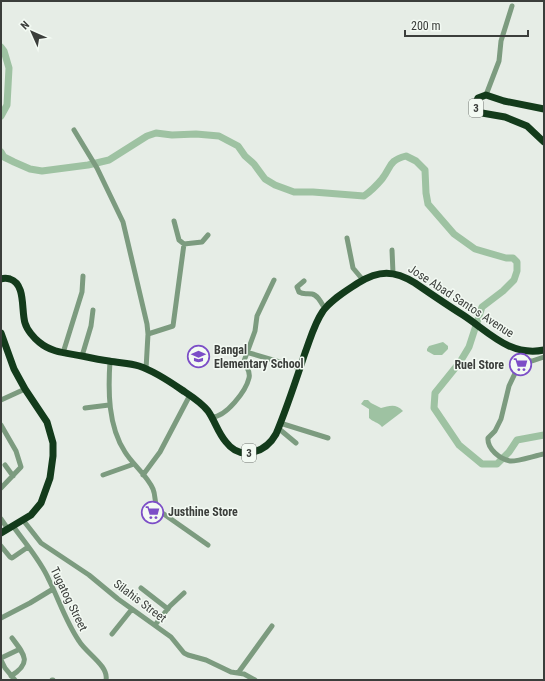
<svg xmlns="http://www.w3.org/2000/svg" width="545" height="681" font-family="'Roboto Condensed',sans-serif">
<rect width="100%" height="100%" fill="#e6ede6"/>
<path fill="#9ec2a2" d="M443,342L448,346V349L442,355H434L427,351V349L429,346Z
M364,400H368L371,403L381,408C389,406 396,403 403,411L382,427C378,422 373,422 369,418V409L361,404Z"/>
<g fill="none" stroke-linecap="round" stroke-linejoin="round">
<path stroke="#9ec2a2" stroke-width="7" d="M1,47L4,51L9,68L7,105L1,116
M1,152L4,157L14,162L30,169L42,171L88,165L109,160L147,136L156,133L172,135L196,134L219,136L238,146L245,156L254,164L265,179L275,185L294,192H313L364,196C371,191 377,185 382,179C392,166 388,161 406,156L416,161L425,170L426,193L428,204L454,234L475,249L506,258H513L517,262V271L514,280L503,291L482,307L469,347L460,362L435,393L434,408L459,445L482,464H497L509,452L517,440L544,435"/>
<path stroke="#7c9b7f" stroke-width="5" d="M486,95L499,61L501,41L512,6
M74,130L97,168L123,222L147,324L148,334L146,369
M347,238L353,268L363,280
M184,244L202,242L208,235
M392,250L393,273
M304,281L297,287L299,292C304,295 306,293 312,294C318,295 322,304 325,309
M148,334L173,326L184,244L179,240L174,221
M522,351L519,365L509,386L501,419L495,431L488,438C487,449 500,459 510,461C516,462 537,455 544,454
M246,352L300,368
M63,353L82,292L83,276
M82,356L91,326L93,310
M521,360L532,361L544,357
M110,361C108,391 108,426 125,452C133,465 147,475 153,489C156,496 154,503 158,510L208,545
M1,400L25,389
M85,408L109,405
M212,417C226,417 246,391 249,378C251,370 245,367 244,361L255,331L257,316L274,280
M280,423L328,438
M1,425L16,451L21,467L1,488
M278,428L296,443
M5,465L13,476
M103,475L134,464
M143,475L160,452L190,395
M1,519L8,529
M23,520L41,543L89,575L118,599L171,637L184,653L188,655L206,660L231,672L244,674L255,680
M13,526C25,543 41,561 49,580C59,600 66,622 79,641C86,653 109,666 106,680
M1,546L10,557L12,558L28,547
M141,588L168,609
M1,618L30,603L53,589
M155,625L170,606L184,593
M112,634L132,609
M1,658L20,649
M1,660L5,668L15,680
M238,673L272,626
M11,676C32,663 25,655 12,638
M52,680H53"/>
<path stroke="#133b1b" stroke-width="7" d="M544,109L504,101L486,95L478,98L475,105L477,110L482,113L505,117L527,126L544,142
M1,279C4,278 6,278 10,279C26,284 21,310 25,323C27,330 34,338 39,342C52,353 67,353 82,356C91,358 100,360 109,361C119,363 129,363 139,366C154,371 169,381 182,390C191,396 201,402 208,411C215,421 218,433 226,442C241,462 266,452 276,434C287,408 296,380 305,353C310,340 314,324 323,311C332,299 346,291 358,283C379,270 394,270 415,283C431,294 447,305 463,315C489,332 510,357 544,350
M1,333L14,369L25,389L47,422L53,443V456L50,478L41,503L31,515L1,533"/>
</g>
<defs>
<symbol id="school-ring" viewBox="-11 -11 22 22"><circle r="9.5" fill="#f3faf3" stroke="#7c4ec7" stroke-width="1.5"/><path d="M0-5L7-2L0 1L-7-2ZM-4 1L0 2.5L4 1V4Q0 6-4 4Z" fill="#7c4ec7"/></symbol>
<symbol id="supermarket-ring" viewBox="-11 -11 22 22"><circle r="9.5" fill="#f3faf3" stroke="#7c4ec7" stroke-width="1.5"/><path d="M-6-5.5h2.5l.6 2H6L4.5 2H-2.5L-4.4-4H-6ZM-1.5 3.2a1.3 1.3 0 1 0 .1 0ZM3 3.2a1.3 1.3 0 1 0 .1 0Z" fill="#7c4ec7"/></symbol>
</defs>
<g fill-rule="evenodd">
<use href="#school-ring" x="186" y="344" width="25" height="25"/>
<use href="#supermarket-ring" x="508" y="352" width="25" height="25"/>
<use href="#supermarket-ring" x="140" y="500" width="25" height="25"/>
</g>
<g text-anchor="middle" stroke-width="3" stroke-linejoin="round" paint-order="stroke">
<g fill="#f3faf3" stroke="#727672" stroke-width="1">
<rect x="469" y="99" width="14" height="18" rx="3"/>
<rect x="242" y="444" width="14" height="18" rx="3"/>
</g>
<g font-size="11" font-weight="bold" fill="#3b3e3b">
<text x="476" y="112">3</text>
<text x="249" y="457">3</text>
</g>
<g font-size="12" fill="#3b3e3b" stroke="#f3faf3">
<text transform="translate(461 301) rotate(33)" y="4">Jose Abad Santos Avenue</text>
<text transform="translate(69 599) rotate(64)" y="4">Tugatog Street</text>
<text transform="translate(140 601) rotate(37)" y="4">Silahis Street</text>
</g>
<g font-size="12" font-weight="bold" fill="#3b3e3b" stroke="#f3faf3" text-anchor="start">
<text x="214" y="354">Bangal<tspan x="214" dy="14">Elementary School</tspan></text>
<text x="504" y="369" text-anchor="end">Ruel Store</text>
<text x="168" y="516">Justhine Store</text>
</g>
</g>
<rect width="545" height="681" fill="none" stroke="#3b3e3b" stroke-width="4"/>
<g transform="translate(32 32) rotate(315)" stroke="#f3faf3" stroke-width="3" paint-order="stroke">
<path d="M0-3L7 15L0 10L-7 15Z" fill="#3b3e3b"/>
<text y="-6" font-size="11" font-weight="bold" text-anchor="middle" fill="#3b3e3b">N</text>
</g>
<path d="M405 30v6h123v-6" fill="none" stroke="#3b3e3b" stroke-width="2"/>
<text x="411" y="30" font-size="12" fill="#3b3e3b" stroke="#f3faf3" stroke-width="3" paint-order="stroke">200 m</text>
</svg>
